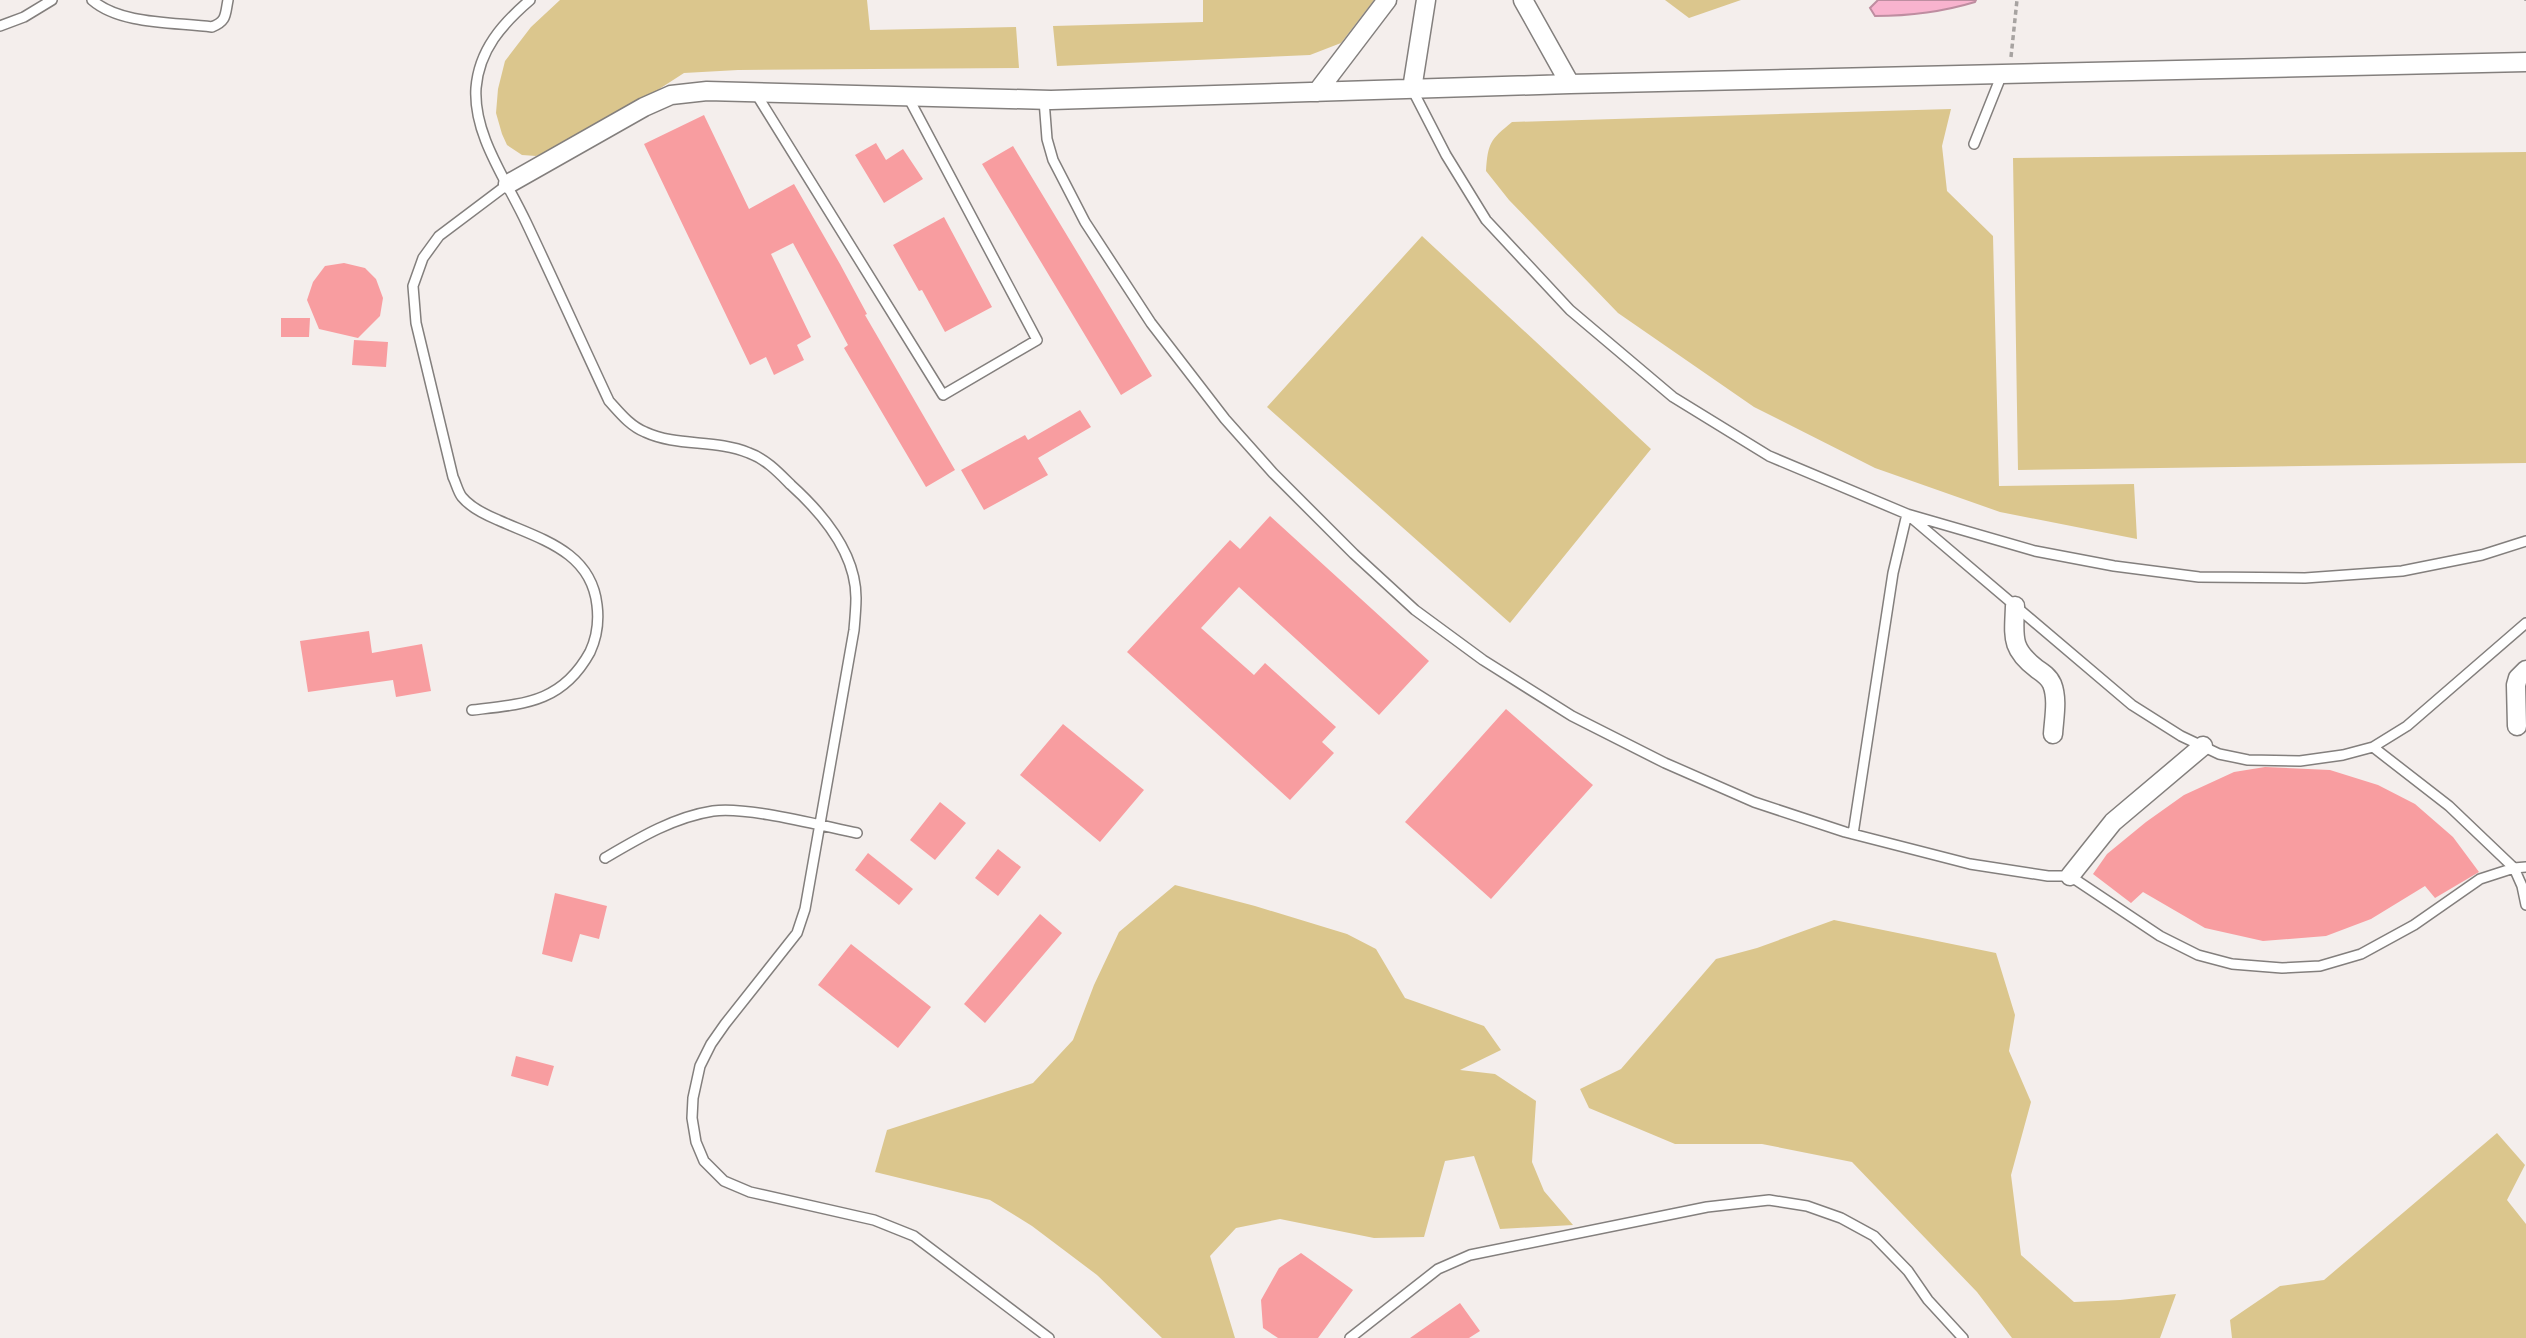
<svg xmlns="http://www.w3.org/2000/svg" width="2526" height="1338" font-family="Spectral,serif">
<rect width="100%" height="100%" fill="#f4eeec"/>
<path fill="#dbc68d" d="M560,0H867L870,30L1016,27L1019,68L738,70L684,73L622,113L563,145L536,156L522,155L507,145L502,134L496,113L498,89L505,61L531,27Z
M1203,0H1374L1341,43L1310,55L1057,66L1053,26L1203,22Z
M1665,0H1741L1689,18Z
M1951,109L1942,146L1947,191L1993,236L1999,486L2134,484L2137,539L2000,512L1875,468L1754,407L1618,313L1509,200L1486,171C1488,143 1490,140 1512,122Z
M2526,152V463L2018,470L2013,158Z
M1422,236L1651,449L1510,623L1267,407Z
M1175,885L1255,906L1347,934L1376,949L1405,998L1484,1026L1501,1050L1460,1070L1495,1074L1536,1101L1532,1162L1544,1191L1573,1225L1500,1229L1474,1156L1445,1161L1424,1237L1374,1238L1280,1219L1236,1228L1210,1256L1235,1338H1162L1097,1275L1032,1226L990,1200L875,1172L887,1130L1033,1083L1073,1040L1094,985L1119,932Z
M1834,920L1996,953L2015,1015L2009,1051L2031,1102L2011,1175L2021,1255L2074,1302L2120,1300L2176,1294L2160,1338H2012L1977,1292L1852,1162L1762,1144H1675L1589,1108L1580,1089L1621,1069L1716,959L1757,948Z
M2497,1133L2525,1165L2507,1200L2526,1224V1338H2232L2230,1320L2280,1286L2324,1280Z"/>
<path fill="#f8b3ce" stroke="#be8da0" stroke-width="2" d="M1878,0H1976L1975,2C1942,12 1909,16 1875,16L1870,8Z"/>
<path fill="#f89da0" d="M704,115L749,209L794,184L840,264L867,314L865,315L955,470L926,487L844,348L848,345L793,243L771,254L811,337L797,345L804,360L774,375L766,357L750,365L644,144Z
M876,143L886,160L903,149L923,179L884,203L855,155Z
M1013,146L1152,376L1121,395L982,164Z
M944,217L992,307L945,332L922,290L919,291L893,245Z
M344,263L365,268L376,279L383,298L380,316L358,338L319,329L307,300L313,282L325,266Z
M281,318H310L309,337H281Z
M354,340L388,342L386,367L352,365Z
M1080,410L1091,427L1038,458L1048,475L984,510L961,470L1025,435L1028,440Z
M1270,516L1429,661L1379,715L1239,587L1201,628L1254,675L1265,663L1336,727L1322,742L1334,753L1290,800L1127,652L1230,540L1240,549Z
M369,631L372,653L422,644L431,691L396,697L393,680L308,692L300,641Z
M1506,709L1593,785L1491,899L1405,822Z
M1063,724L1144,790L1100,842L1020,775Z
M2265,767L2330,770L2378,785L2415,804L2453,837L2479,872L2435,898L2425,886L2371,919L2326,936L2263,941L2205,928L2143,892L2131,903L2093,874L2107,854L2146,822L2184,795L2234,772Z
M940,802L966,823L935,860L910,840Z
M998,849L1021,867L998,896L975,878Z
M868,853L913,889L899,905L855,870Z
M555,893L607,906L599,939L580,934L572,962L542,954Z
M1040,914L1062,933L985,1023L964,1004Z
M851,944L931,1007L898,1048L818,985Z
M516,1056L554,1066L548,1086L511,1076Z
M1301,1253L1353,1290L1318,1338H1278L1263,1328L1261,1300L1279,1268Z
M1460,1303L1480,1331L1469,1338H1410Z"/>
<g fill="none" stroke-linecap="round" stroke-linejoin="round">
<defs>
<path id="lane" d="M92,0C121,25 174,22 212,27C227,21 225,15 228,0
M530,0C502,24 479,50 476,88C473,135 507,181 526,222C554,281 581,341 609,401C620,413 630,426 645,432C677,447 715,439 749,453C766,459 779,473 791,485C822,513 856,553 856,598C856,608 855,619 854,630L805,909L797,933L725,1024L711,1044L700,1066L693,1098L692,1118L696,1142L704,1161L724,1181L750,1192L874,1220L914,1236L1049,1338
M0,26L24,17L52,0
M1412,89L1446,155L1486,220L1570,310L1673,397L1769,456L1907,514L2035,551L2114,566L2199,577L2305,578L2402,571L2482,555L2526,541
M755,92L943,395L1037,340L908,97
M1044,100L1047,139L1053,160L1085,222L1151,323L1225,419L1273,473L1354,554L1415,610L1483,660L1572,716L1665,763L1754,802L1845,832L1970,864L2048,876H2070L2160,936L2198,955L2232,964L2282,968L2320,966L2361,954L2414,925L2480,879L2514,868L2522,886L2526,905
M1974,144L2002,74
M472,710C524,704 562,703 590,652C597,637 599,621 597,605C591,551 540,539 498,520C486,515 470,507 462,497C458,492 456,483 453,477L416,323L413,286L423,258L439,236L508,184
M2373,747L2449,806L2514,868L2526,867
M1853,834L1893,573L1907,514L2132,705L2181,736L2219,754L2248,760L2300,761L2343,755L2373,747L2407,726L2526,623
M605,858C639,838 674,817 713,811C747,806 822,826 857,833
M1350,1338L1438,1269L1470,1255L1707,1207L1769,1200L1807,1206L1841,1218L1874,1236L1908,1271L1928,1300L1963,1338"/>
<path id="street" d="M1523,0L1570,84
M1412,89L1426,0
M1317,92L1387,0
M508,184L644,107L671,95L707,91L1051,100L1570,84L2526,62
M2015,606C2014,637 2010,648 2037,669C2043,673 2049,677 2052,684C2058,699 2054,718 2053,734
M2517,726L2516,685L2518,678L2526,670
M2070,876L2113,822L2203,746"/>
</defs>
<use href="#lane" stroke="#837f7d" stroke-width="12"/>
<use href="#street" stroke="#837f7d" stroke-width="21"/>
<path stroke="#a7a3a1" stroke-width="3.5" stroke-dasharray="5 3.5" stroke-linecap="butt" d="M2526,0V1
M2011,57L2017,0"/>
<use href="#lane" stroke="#fff" stroke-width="9"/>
<use href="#street" stroke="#fff" stroke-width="18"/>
</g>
</svg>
